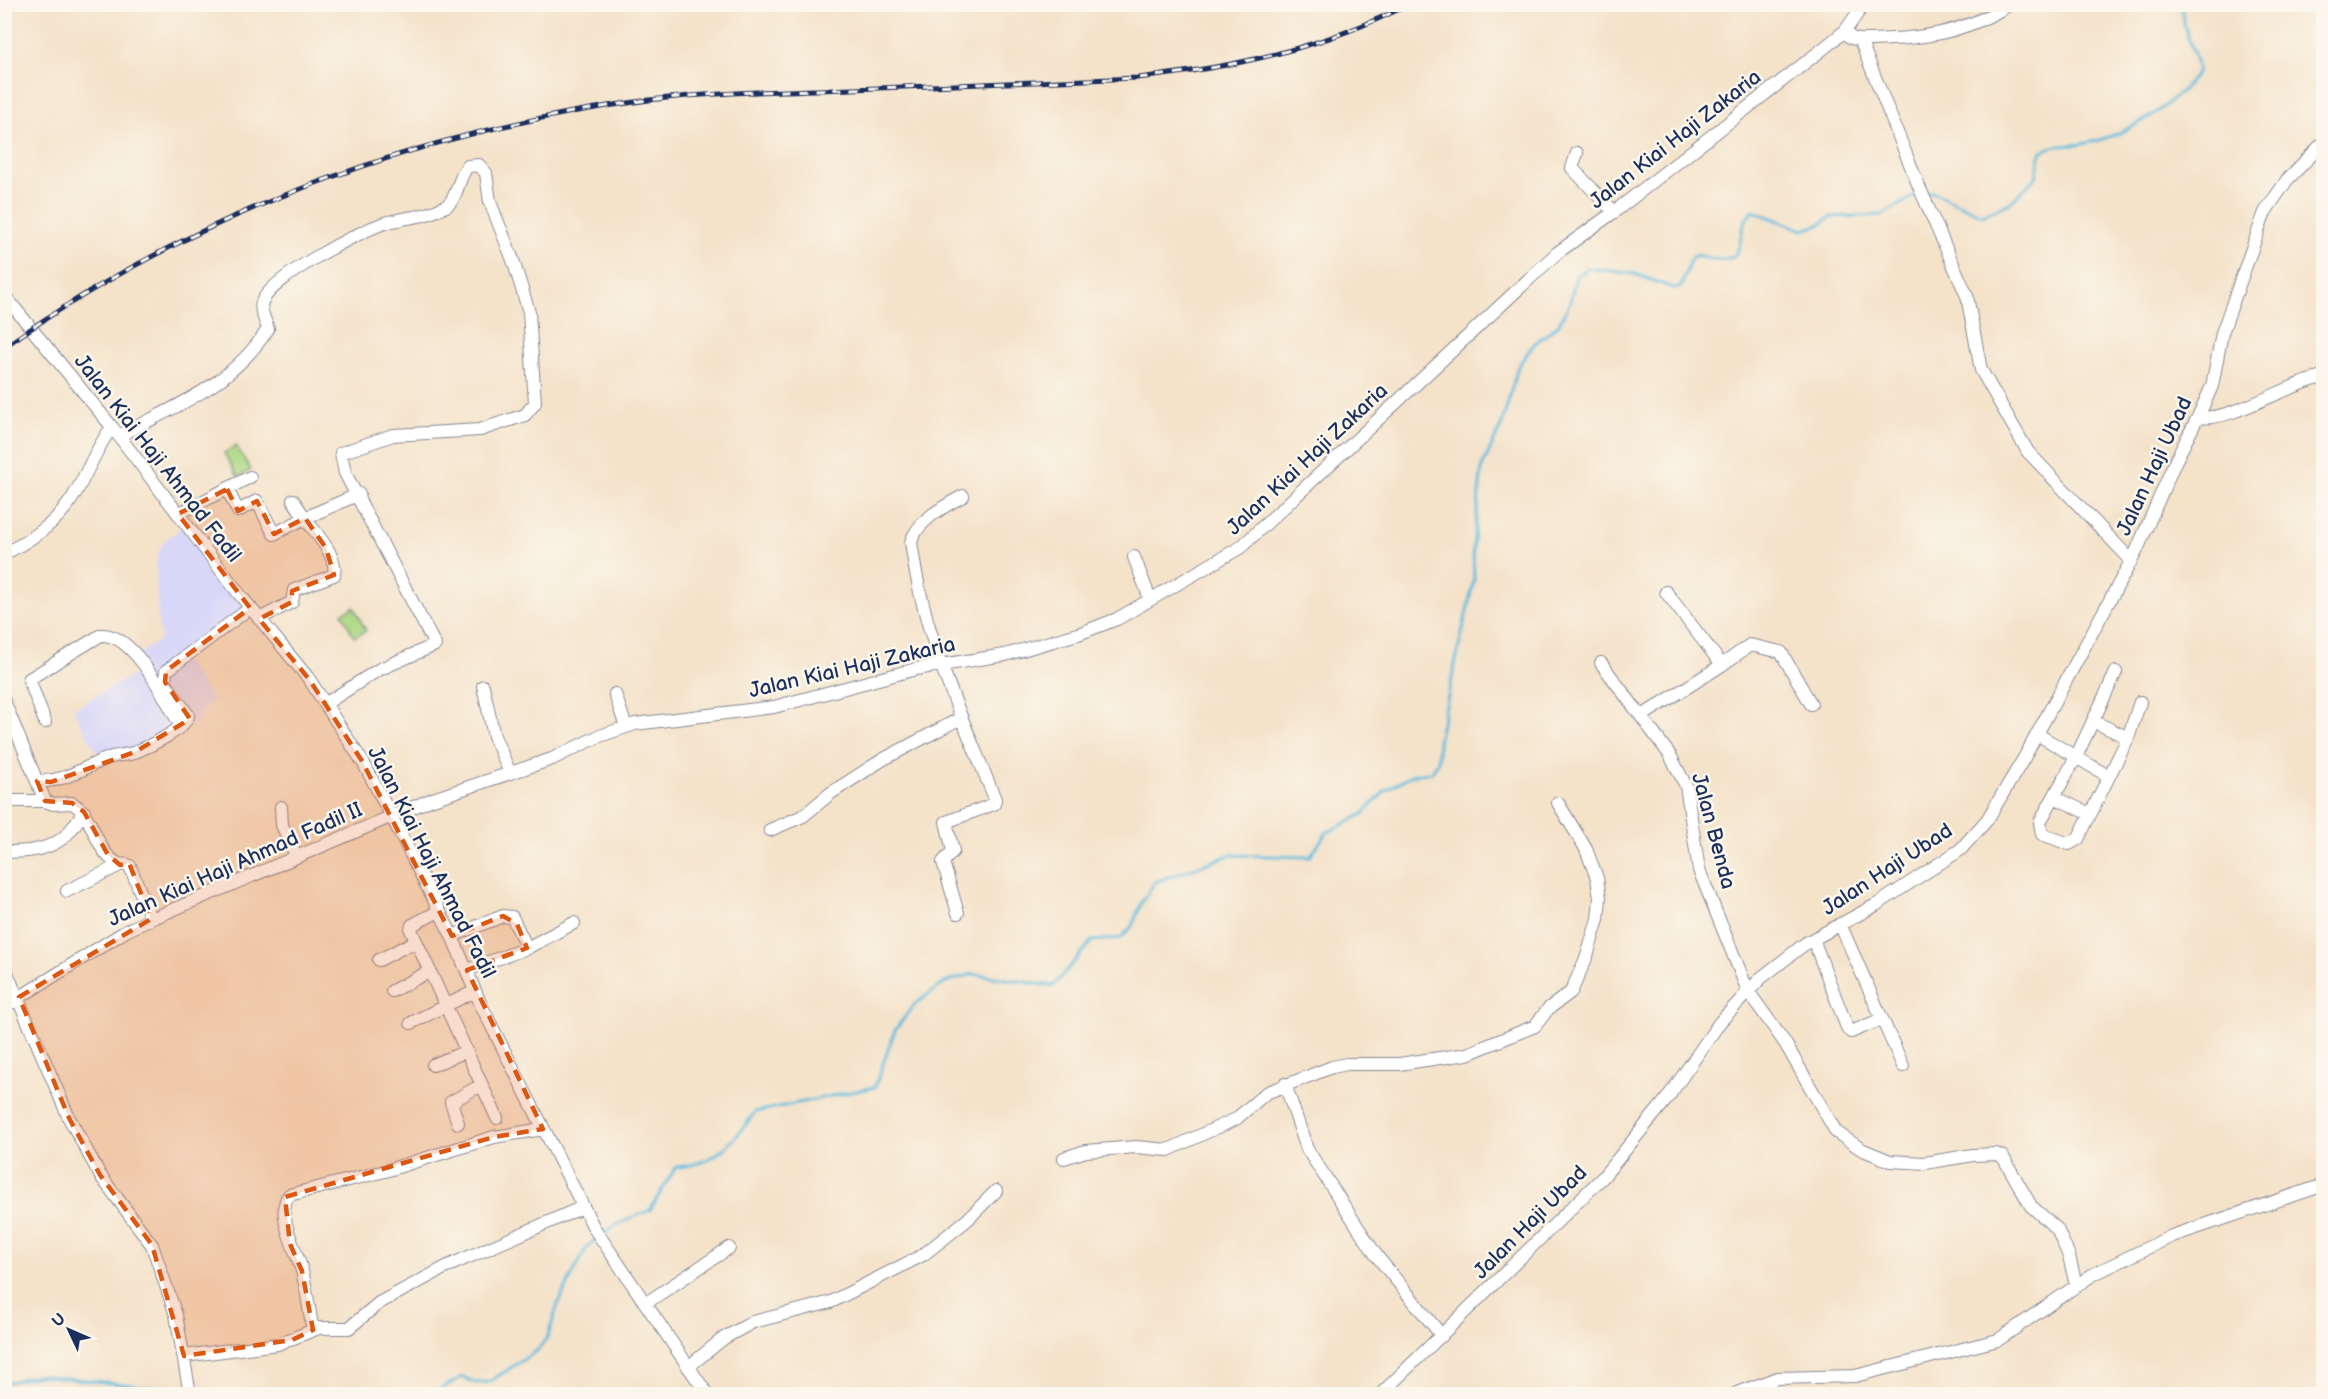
<svg xmlns="http://www.w3.org/2000/svg" width="2328" height="1399" font-family="'Balsamiq Sans',sans-serif">
<rect width="100%" height="100%" fill="#fbf7ec"/>
<filter id="ink" filterUnits="userSpaceOnUse"><feTurbulence type="fractalNoise" baseFrequency=".0167" numOctaves="2"/><feDisplacementMap in="SourceGraphic" scale="12" xChannelSelector="R" yChannelSelector="G"/><feConvolveMatrix kernelMatrix="1 2 1 2 8 2 1 2 1" color-interpolation-filters="sRGB"/></filter>
<filter id="wash" filterUnits="userSpaceOnUse"><feTurbulence type="fractalNoise" baseFrequency=".008" numOctaves="4" result="noise"/><feDisplacementMap in="SourceGraphic" scale="24" xChannelSelector="R" yChannelSelector="G"/><feGaussianBlur stdDeviation="1.35" result="paint"/><feColorMatrix in="noise" values="0 0 0 0 0 0 0 0 0 0 0 0 0 0 0 0 0 1.4 0 .05"/><feComposite in="paint" operator="in"/></filter>
<g filter="url(#wash)">
<rect width="100%" height="100%" fill="#f4e2c9"/>
<path fill="#d9d7f8" d="M182,527L248,615L183,659L214,701L198,713L202,718L183,731L104,765L73,709L139,672L132,659L161,639L158,621L156,562L160,548L166,540Z"/>
<path fill="#add884" stroke="#648471" stroke-width="1.5" d="M236,446L251,470L238,477L224,453Z
M354,607L366,631L354,637L342,613Z"/>
<g fill="none" stroke-linecap="round" stroke-linejoin="round">
<path stroke="#5eb9dc" stroke-width="3" d="M1925,193L1933,192L1982,215L2010,203L2036,177L2041,152C2054,143 2068,147 2082,144C2125,137 2174,107 2198,71C2195,48 2180,27 2182,4
M604,1234L616,1225L650,1210L676,1167C715,1165 734,1142 755,1112L875,1087L895,1030L915,1004L946,982L973,974L1053,986L1092,941L1121,938L1132,926L1142,902L1155,882L1230,855L1310,857L1326,833L1363,814L1386,790L1412,775L1432,772L1438,761V741L1474,579L1473,549L1482,467L1502,424L1518,366L1534,344L1558,325L1570,302L1576,277L1588,268L1635,274L1673,288L1681,287L1690,260L1696,255C1759,272 1728,234 1753,211L1803,230L1819,225L1831,217L1882,215L1918,194
M4,1383L38,1375L187,1391
M194,1392L207,1394
M432,1394L462,1377L476,1383L489,1382L538,1350L548,1336L559,1301L587,1247L598,1238"/>
</g>
</g>
<g filter="url(#ink)">
<g fill="none" stroke-linecap="round" stroke-linejoin="round">
<defs>
<path id="minor" d="M1845,31L1851,38L1860,40C1915,40 1962,35 2010,4
M1860,40L1920,189L1967,296L1981,370L2028,452L2131,560
M1577,153L1572,168L1614,212
M4,295L112,427L240,595L309,679L364,764L398,829L452,936L481,1005L594,1228L707,1394
M2198,417C2229,423 2288,383 2324,377
M119,436C177,405 231,386 268,329C266,321 259,310 262,302C271,278 359,231 385,223C409,216 424,218 446,206C458,199 458,176 468,166L479,165L486,173L490,202L513,260L529,312L535,403L525,415L480,430L393,435L341,453L345,473L435,645L378,670L325,704
M227,489L238,511L257,501L274,534L305,518L293,500
M178,514L250,477
M4,554C31,540 57,523 73,497C87,474 96,448 112,427
M1134,557L1150,599
M259,619L292,602L294,590L334,575C338,555 315,533 305,518L359,494
M1601,663L1670,755L1686,786L1699,870L1748,991L1785,1043L1836,1132L1861,1149L1890,1161L1925,1163L1973,1155L1996,1154L2003,1157L2031,1206L2057,1229L2069,1256L2076,1285
M1722,665L1750,645L1781,652L1811,704
M2116,672L2076,757L2040,822L2042,834L2069,844L2078,839L2128,738L2140,702
M483,686L494,736L510,773
M615,694L626,727
M4,701L45,801L53,804L72,803C95,815 94,851 117,863C122,866 125,863 130,866L151,919
M1642,716L1722,665L1666,592
M2093,721L2128,738
M45,722L29,679L101,635C134,632 167,702 181,727
M2037,734L2108,776
M37,781C63,783 82,768 106,759C114,755 124,756 133,753C146,748 187,729 188,715L165,682L166,671L250,608
M2054,797L2090,814
M4,801H45
M281,807L282,825L296,856
M770,830L803,816L831,793L882,760L961,718
M4,852C25,852 46,851 63,838C72,831 77,820 84,812
M67,891L120,865
M439,911L412,925L411,930L497,1118
M958,913L943,862L953,851L946,822L994,804L995,799C960,712 923,637 911,542C918,520 943,507 963,496
M1840,924L1903,1066
M452,936L503,916L512,917L527,948L467,970
M1813,939L1848,1030L1851,1032L1882,1019
M527,948L574,923
M379,960L416,941
M4,966L69,1118L100,1175L152,1245L176,1315L190,1394
M392,991L430,971
M4,1007L126,931L151,919L430,800L552,759L597,737L635,724L774,707L916,669L1005,655L1081,633L1117,619L1241,547L1557,253L1614,212L1824,48L1845,31L1864,4
M411,1023L475,991
M433,1065L467,1051
M1285,1084L1307,1149L1376,1255L1442,1336
M458,1123L451,1102L481,1085
M1064,1158L1086,1151L1136,1147L1168,1150L1236,1119L1266,1093L1332,1067L1347,1064H1399L1467,1054L1535,1026L1548,1009L1571,992L1587,956L1598,919L1600,898L1597,878L1586,849L1558,803
M646,1303L729,1248
M313,1330C309,1311 307,1290 302,1271C297,1251 275,1214 289,1195L385,1171L494,1137L543,1129
M184,1356L278,1344L319,1328H349L379,1303L448,1266L583,1207
M688,1367L724,1338L753,1322L831,1302L923,1255L967,1220L996,1191
M1381,1394L1603,1177L1666,1100L1720,1022L1761,978L1806,943L1876,905L1960,850L1987,820L2024,758L2136,552L2175,462L2198,417L2212,386L2222,333L2265,212L2287,180L2324,142
M1735,1394L1777,1378L1855,1376L1998,1340L2092,1275L2172,1236L2324,1185"/>
</defs>
<use href="#minor" stroke="#888894" stroke-width="14"/>
<use href="#minor" stroke="#fff" stroke-width="12"/>
<defs>
<path id="rail" d="M4,347C194,213 420,130 649,100C716,92 785,91 852,89C947,85 1042,82 1137,78C1232,68 1324,48 1409,4"/>
</defs>
<use href="#rail" stroke="#1b2f5e" stroke-width="5"/>
<use href="#rail" stroke="#fbf7ec" stroke-width="3" stroke-dasharray="9" stroke-linecap="butt"/>
</g>
</g>
<path fill="#de5710" fill-opacity="0.2" stroke="#de5710" stroke-width="4.5" stroke-dasharray="12 8" stroke-linejoin="round" d="M227,489L238,511L257,501L274,534L305,518L326,548L334,575L292,591V602L259,619L309,679L362,761L452,936L503,916L517,924L527,948L467,970L543,1129L494,1137L285,1197L290,1244L302,1271L313,1330L292,1340L184,1356L152,1245L100,1175L69,1118L19,997L151,919L129,863L120,865L108,855L84,812L72,803L45,801L37,781L51,782L135,752L190,719L165,682L166,671L250,608L178,514Z"/>
<g text-anchor="middle" stroke-width="5" stroke-linejoin="round" paint-order="stroke">
<g font-size="21" fill="#1b2f5e" stroke="#fbf7ec">
<text transform="translate(1675 139) rotate(-38)" y="7">Jalan Kiai Haji Zakaria</text>
<text transform="translate(158 458) rotate(52)" y="7">Jalan Kiai Haji Ahmad Fadil</text>
<text transform="translate(1307 459) rotate(-43)" y="7">Jalan Kiai Haji Zakaria</text>
<text transform="translate(2154 466) rotate(-65)" y="7">Jalan Haji Ubad</text>
<text transform="translate(852 667) rotate(-13)" y="7">Jalan Kiai Haji Zakaria</text>
<text transform="translate(1714 831) rotate(75)" y="7">Jalan Benda</text>
<text transform="translate(432 862) rotate(63)" y="7">Jalan Kiai Haji Ahmad Fadil</text>
<text transform="translate(235 864) rotate(-24)" y="7">Jalan Kiai Haji Ahmad Fadil II</text>
<text transform="translate(1887 869) rotate(-33)" y="7">Jalan Haji Ubad</text>
<text transform="translate(1530 1222) rotate(-45)" y="7">Jalan Haji Ubad</text>
</g>
</g>
<rect width="2328" height="1399" fill="none" stroke="#fbf7ec" stroke-width="24"/>
<g transform="translate(69 1330) rotate(314)" stroke="#fbf7ec" stroke-width="4.5" paint-order="stroke">
<path d="M0-4.5L10 22L0 15L-10 22Z" fill="#1b2f5e"/>
<text y="-9" font-size="16" font-weight="bold" text-anchor="middle" fill="#1b2f5e">U</text>
</g>
</svg>
